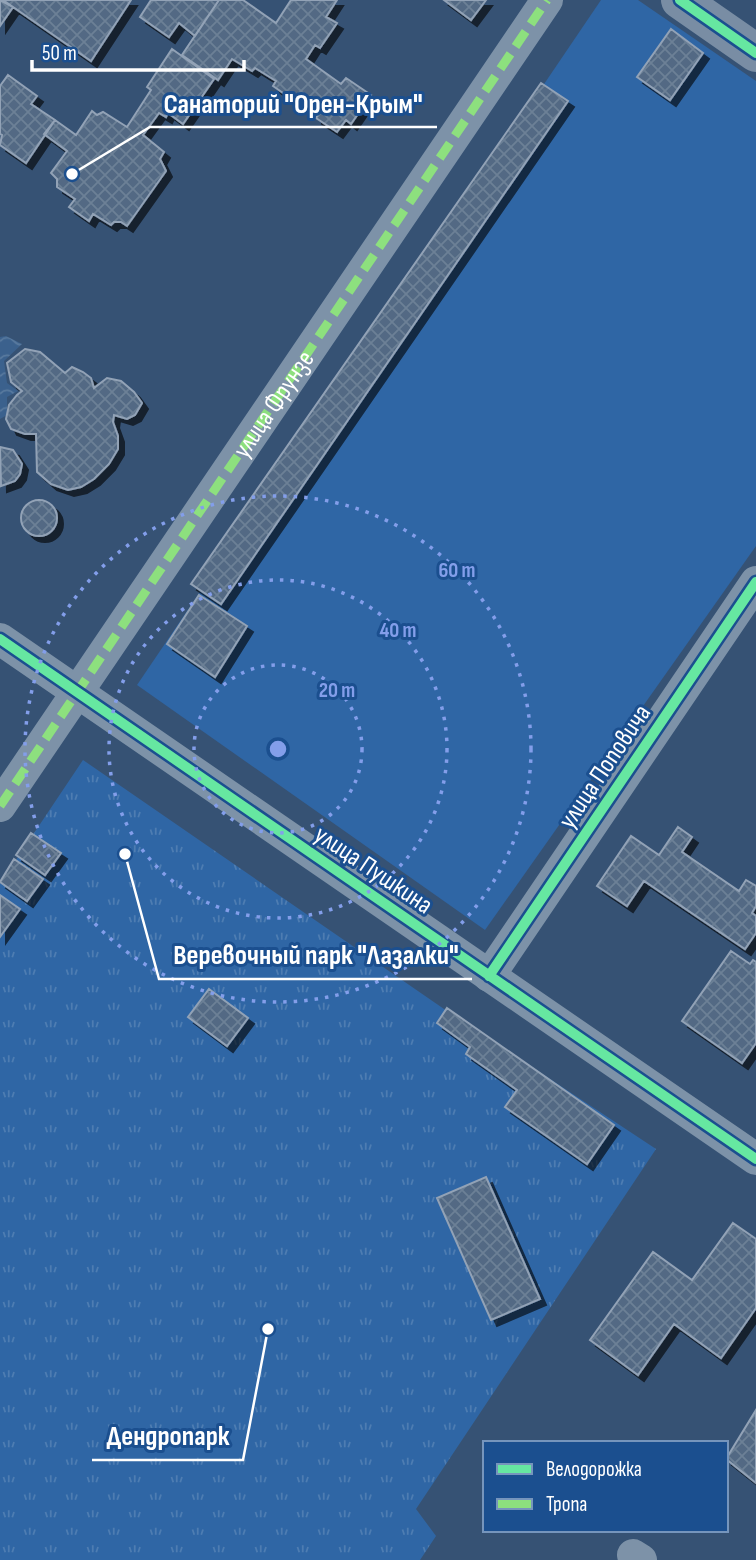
<svg xmlns="http://www.w3.org/2000/svg" width="756" height="1560" font-family="'Sofia Sans Condensed',sans-serif">
<defs>
<pattern id="grass-tufts" width="24" height="20" patternUnits="userSpaceOnUse" patternTransform="scale(1.75)"><rect width="24" height="20" fill="#2f66a5"/><path d="M3 7l-1-3M5 7V3M7 7l1-3M15 17l-1-3M17 17v-4M19 17l1-3" fill="none" stroke="#4e7db2"/></pattern>
<pattern id="water-waves" width="16" height="10" patternUnits="userSpaceOnUse" patternTransform="scale(1.75)"><rect width="16" height="10" fill="#3b618d"/><path d="M0 5q4-4 8 0t8 0" fill="none" stroke="#58799e"/></pattern>
<pattern id="building-cross-hatch" width="8" height="8" patternUnits="userSpaceOnUse" patternTransform="scale(1.75)"><rect width="8" height="8" fill="#526984"/><path d="M0 0l8 8M0 8l8-8" fill="none" stroke="#6c8096"/></pattern>
<filter id="shadow"><feDropShadow dx="6" dy="6" stdDeviation="0" flood-color="#0009"/></filter>
</defs>
<rect width="100%" height="100%" fill="#365274"/>
<path fill="url(#grass-tufts)" d="M83,760L444,1009L656,1149L416,1509L436,1536L420,1560H0V884Z"/>
<path fill="#2f66a5" d="M601,0H638L756,81V546L485,930L137,685Z"/>
<path fill="url(#water-waves)" d="M6,336L22,344L4,361L7,383L18,391L7,397V415L0,419V337Z"/>
<path fill="url(#building-cross-hatch)" stroke="#92a2b6" stroke-width="2" filter="url(#shadow)" d="M0,0L13,7L0,26Z
M3,0H131L91,61Z
M151,0H219L195,36L179,23L169,37L140,17Z
M219,0H243L276,23L291,0H337L326,17L337,23L320,48L315,45L306,59L341,84L346,78L371,95L351,124L346,120L337,132L316,118L320,112L299,98L296,102L273,86L276,81L255,68L252,71L232,59L218,80L182,55Z
M444,0H486L471,20Z
M671,29L703,53L670,100L637,77Z
M172,49L214,79L183,124L168,113L166,117L159,113L143,135L164,152L160,159L166,171L127,226L121,222H114L111,225L93,214L89,221L69,207L75,199L57,187V179L51,173L67,151L44,134L55,120L76,135L92,111L97,115L103,112L127,127L151,90L147,87Z
M8,75L37,96L31,104L55,120L26,163L0,145L2,135L0,134V86Z
M541,83L568,101L221,604L191,584Z
M25,349L40,352L65,373L72,367L83,372L91,378L94,388L107,378L121,381L134,392L142,403L135,415L127,419L114,415L113,422L118,436V449L109,464L94,479L81,487L68,490L51,484L37,472L36,434H25L11,429L6,419L9,405L17,395L22,391L11,382L7,363Z
M0,447L13,450L22,464L20,474L15,481L1,486Z
M21 518a18 18 0 1 1 36 0a18 18 0 1 1-36 0Z
M199,595L247,626L215,677L167,644Z
M678,827L692,837L682,852L739,891L746,880L756,886V906L752,913L756,916V933L745,949L644,881L627,906L597,886L631,836L659,855Z
M31,833L61,853L45,875L16,855Z
M14,859L43,879L27,901L0,882Z
M0,895L20,909L0,937Z
M731,951L750,964L753,960L756,962V1043L742,1063L682,1021Z
M209,989L248,1018L227,1046L188,1017Z
M447,1008L614,1125L587,1164L505,1107L517,1090L466,1054L470,1047L437,1023Z
M486,1177L540,1299L491,1320L437,1198Z
M733,1223L756,1239V1308L721,1358L674,1324L638,1375L590,1340L653,1252L692,1280Z
M756,1410V1483L726,1459Z"/>
<g fill="none" stroke-linecap="round" stroke-linejoin="round">
<g stroke="#7d92a8" stroke-width="32">
<path d="M0,639L756,1159"/>
<path id="s1" d="M0,806L547,0"/>
<path d="M489,976L756,582"/>
<path d="M633,1555L641,1560"/>
</g>
<path stroke="#798da4" stroke-width="38" d="M680,0L756,53"/>
<path stroke="#8de07e" stroke-width="9" stroke-dasharray="18 9" stroke-linecap="butt" d="M0,806L547,0"/>
<defs>
<path id="cycleway" d="M680,0L756,53
M0,639L756,1159
M489,976L756,582"/>
</defs>
<use href="#cycleway" stroke="#1b4f8f" stroke-width="15"/>
<use href="#cycleway" stroke="#66e7a1" stroke-width="10"/>
</g>
<g fill="none" stroke="#839eea" stroke-width="3.5" stroke-dasharray="3.5 7">
<circle cx="278" cy="749" r="84"/>
<circle cx="278" cy="749" r="169"/>
<circle cx="278" cy="749" r="253"/>
</g>
<g text-anchor="middle" stroke-width="6" stroke-linejoin="round" paint-order="stroke">
<g font-size="26" fill="#fff" stroke="#1b4f8f">
<text dy="9" stroke="none"><textPath href="#s1" startOffset="486">улица Фрунзе</textPath></text>
<text transform="translate(604 766) rotate(-56)" y="9">улица Поповича</text>
<text transform="translate(374 869) rotate(34)" y="9">улица Пушкина</text>
</g>
</g>
<circle cx="278" cy="749" r="10" fill="#839eea" stroke="#1b4f8f" stroke-width="3.5"/>
<g font-size="21" text-anchor="middle" font-weight="bold" fill="#839eea" stroke="#1b4f8f" stroke-width="6" stroke-linejoin="round" paint-order="stroke">
<text x="457" y="577">60 m</text>
<text x="398" y="637">40 m</text>
<text x="337" y="697">20 m</text>
</g>
<path fill="none" stroke="#fff" stroke-width="2.5" d="M72 174L150 127H437M125 854L159 979H472M268 1329L243 1460H92"/>
<g fill="#fff" stroke="#1b4f8f" stroke-width="2.5">
<circle cx="72" cy="174" r="7"/>
<circle cx="125" cy="854" r="7"/>
<circle cx="268" cy="1329" r="7"/>
</g>
<g font-size="28" text-anchor="middle" font-weight="bold" fill="#fff" stroke="#1b4f8f" stroke-width="6" stroke-linejoin="round" paint-order="stroke">
<text x="293" y="113">Санаторий "Орен-Крым"</text>
<text x="316" y="964">Веревочный парк "Лазалки"</text>
<text x="168" y="1445">Дендропарк</text>
</g>
<rect x="483" y="1441" width="245" height="91" fill="#1b4f8f" stroke="#7695bc" stroke-width="2"/>
<rect x="497" y="1464" width="35" height="10" fill="#66e7a1" stroke="#7695bc" stroke-width="2"/>
<text x="546" y="1476" font-size="21" fill="#ffffff">Велодорожка</text>
<rect x="497" y="1499" width="35" height="10" fill="#8de07e" stroke="#7695bc" stroke-width="2"/>
<text x="546" y="1511" font-size="21" fill="#ffffff">Тропа</text>
<path d="M32 60v10h212v-10" fill="none" stroke="#ffffff" stroke-width="3.5"/>
<text x="42" y="60" font-size="21" fill="#ffffff" stroke="#1b4f8f" stroke-width="5" paint-order="stroke">50 m</text>
</svg>
